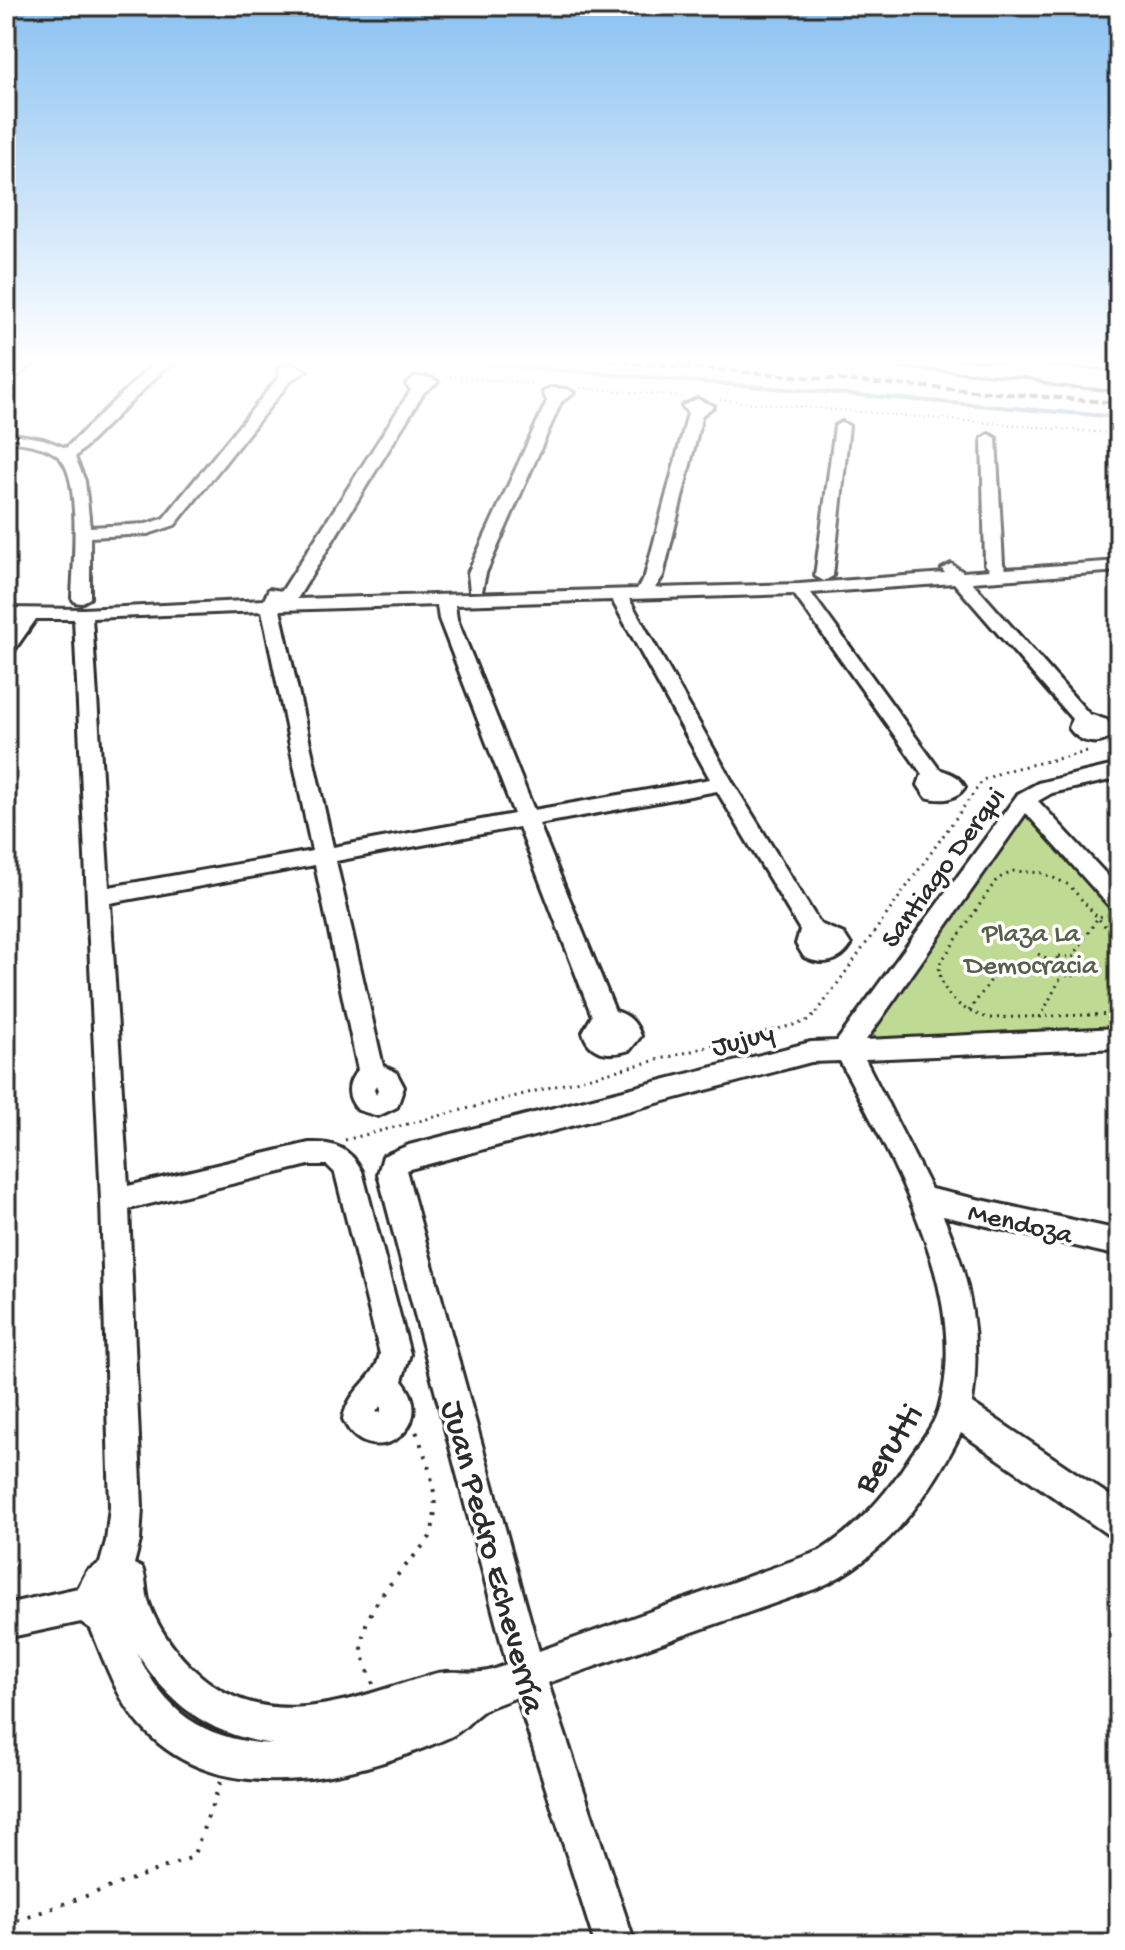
<svg xmlns="http://www.w3.org/2000/svg" width="1125" height="1950" font-family="'Gochi Hand',sans-serif">
<rect width="100%" height="100%" fill="#fff"/>
<filter id="ink" filterUnits="userSpaceOnUse"><feTurbulence type="fractalNoise" baseFrequency=".0125" numOctaves="2"/><feDisplacementMap in="SourceGraphic" scale="16" xChannelSelector="R" yChannelSelector="G"/><feConvolveMatrix kernelMatrix="1 2 1 2 8 2 1 2 1" color-interpolation-filters="sRGB"/></filter>
<g filter="url(#ink)">
<path fill="#bfdb93" stroke="#75835f" stroke-width="2" d="M1025,813L1035,816L1119,910V1031L876,1038L870,1032Z"/>
<g fill="none" stroke-linecap="round" stroke-linejoin="round">
<path stroke="#7192aa" stroke-width="4" d="M450,361L1119,417"/>
<defs>
<path id="minor" d="M21,361H36L6,385V374Z
M160,361H179L164,369L75,457L85,481L90,527L146,524L163,519L279,377L278,368L291,364L307,371L291,380L175,525L148,534L90,537V598L81,603L75,602L72,598C73,568 82,478 59,457C46,445 23,443 6,441V433L43,439L66,448L154,363Z
M1022,366L1055,376L1119,382V390L1054,384L1017,373L1015,370Z
M415,377L431,378L438,382L424,392L297,599L637,589L645,576L688,413L682,406L697,399L714,406L702,415L663,576L655,588L799,584L945,573L942,569L951,564L963,572L990,570L985,564L982,438L989,434L996,438L1003,564L1006,569L1119,561V571L972,582L1089,714L1107,720L1114,733C1101,748 1080,744 1069,728L1072,719L954,583L811,593L939,769C952,774 958,775 965,787C955,801 941,801 926,797L918,785L922,774L794,594L629,599L733,783L820,924L844,934L851,945C840,963 822,966 804,957L796,944L800,930L717,791L539,824L615,1011C629,1015 636,1022 641,1036L630,1050C610,1056 589,1055 583,1032L592,1016L519,827L336,861L383,1066L396,1072L404,1087L397,1107L378,1116L358,1110C346,1097 346,1083 358,1070L315,865L110,903L128,1186L309,1143C334,1142 350,1148 362,1171L410,1354L402,1381C442,1428 367,1475 343,1419C349,1387 375,1381 380,1354L335,1173L327,1165H309L129,1209L142,1507L140,1541L134,1564L142,1568C147,1580 145,1592 149,1603C156,1625 173,1649 189,1665C261,1738 345,1701 430,1675C458,1666 474,1681 507,1664L378,1174L383,1156L409,1145L811,1042L837,1041L1018,794L1038,783L1119,764V778L1052,793L1038,801L1119,888V910L1111,908L1026,813L866,1040L1119,1028V1048L865,1059L931,1189L1119,1230V1256L943,1216C970,1276 982,1337 972,1403L1119,1502V1539L1107,1534L961,1433C929,1497 883,1561 815,1589L548,1683L635,1944H595L517,1697C506,1702 492,1705 483,1711C471,1719 464,1731 450,1737C358,1778 218,1814 141,1726C117,1699 105,1663 91,1629L81,1622L6,1638V1604L78,1588L87,1571L100,1563L106,1541L110,1507L101,1201L74,619H36L13,652L6,654V635L18,619L6,618V608L83,609L264,600L269,589L282,591L411,390L406,384ZM612,600L710,779L534,810L457,619L455,605ZM437,605L439,619L514,814L333,847L280,610ZM262,611L312,851L109,887L92,618ZM840,1061C891,1157 972,1296 939,1408C934,1427 918,1444 908,1460C885,1497 857,1527 820,1551L539,1651L406,1170L811,1062ZM376,1085L378,1090L376,1095L374,1090ZM381,1405V1412L376,1413V1412ZM137,1653C172,1707 208,1734 273,1744C204,1740 167,1715 137,1653Z
M550,388L567,389L574,393L561,402L486,573L482,591H470L468,573L547,401L543,392Z
M842,422L849,426L833,576L824,581L815,576L835,426Z"/>
<path id="major" d="M893,361H969L1119,372V384L902,366Z"/>
</defs>
<use href="#minor" stroke="#2b2b2b" stroke-width="6"/>
<use href="#major" stroke="#2b2b2b" stroke-width="6"/>
<path stroke="#2b2b2b" stroke-width="2" stroke-dasharray="1 4" stroke-linecap="butt" d="M314,365L406,373
M445,376L537,384
M581,388L681,396
M720,400L1119,434"/>
<path stroke="#2b2b2b" stroke-width="3" stroke-dasharray="2 5" stroke-linecap="butt" d="M1119,942L1069,885L1043,873L1014,871L997,879L939,965C940,995 961,1011 989,1018L1119,1014
M1038,954L1053,961
M1059,956L1073,957L1083,967L1082,973L1070,977L1056,971L1052,964Z
M1073,957L1098,917L1107,915
M969,1011L991,980
M1040,1018L1062,975
M345,1140L805,1022L815,1015L983,780L1004,771L1087,752"/>
<path stroke="#2b2b2b" stroke-width="4" stroke-dasharray="3 9" stroke-linecap="butt" d="M373,1684C369,1671 361,1656 362,1642C366,1602 407,1567 430,1537C442,1500 429,1466 416,1431
M6,1925L193,1857L221,1781"/>
<use href="#minor" fill="#fff" fill-rule="evenodd"/>
<use href="#major" fill="#fff" fill-rule="evenodd"/>
<path stroke="#2b2b2b" stroke-width="4" stroke-dasharray="8 4" stroke-linecap="butt" d="M611,361L1119,403"/>
</g>
</g>
<linearGradient id="sky" x2="0" y2="1"><stop stop-color="#8bc2f1"/><stop offset="0.57" stop-color="#fff"/><stop offset="1" stop-color="#fff" stop-opacity="0"/></linearGradient>
<rect width="1125" height="634" fill="url(#sky)"/>
<g text-anchor="middle" stroke-width="7" stroke-linejoin="round" paint-order="stroke">
<g font-size="28" fill="#2b2b2b" stroke="#fff">
<text transform="translate(941 866) rotate(-54)" y="10">Santiago Derqui</text>
<text transform="translate(742 1037) rotate(-15)" y="10">Jujuy</text>
<text transform="translate(1021 1221) rotate(13)" y="10">Mendoza</text>
</g>
<g font-size="28" fill="#57604a" stroke="#fff">
<text x="1031" y="941">Plaza La<tspan x="1031" dy="32">Democracia</tspan></text>
</g>
<g font-size="34" fill="#2b2b2b" stroke="#fff">
<text transform="translate(886 1447) rotate(-57)" y="12">Berutti</text>
<text transform="translate(496 1556) rotate(75)" y="12">Juan Pedro Echeverría</text>
</g>
</g>
<rect width="1125" height="1950" fill="none" stroke="#fff" stroke-width="32"/>
<rect x="16" y="16" width="1093" height="1918" fill="none" stroke="#2b2b2b" stroke-width="3" filter="url(#ink)"/>
</svg>
